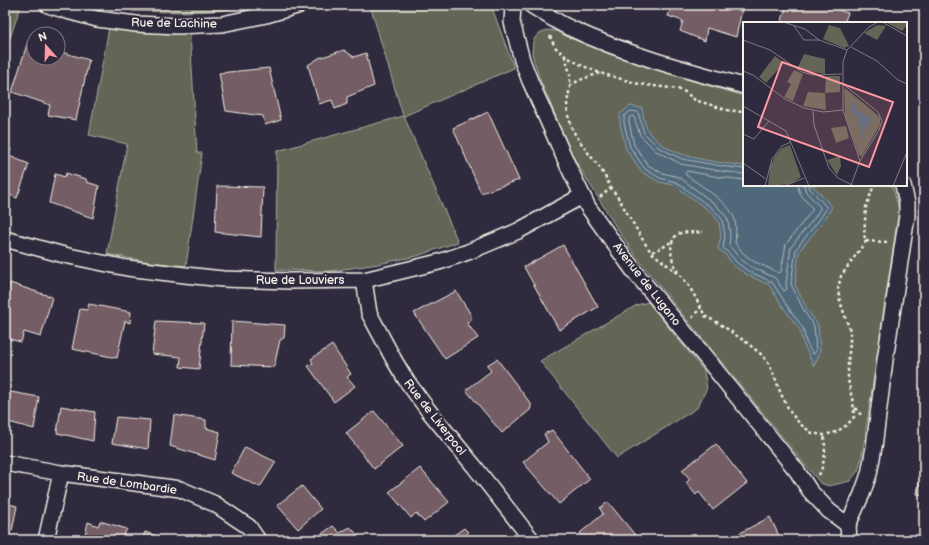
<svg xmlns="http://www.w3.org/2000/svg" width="929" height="545" font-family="'Balsamiq Sans',sans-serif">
<rect width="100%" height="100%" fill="#2f2a3d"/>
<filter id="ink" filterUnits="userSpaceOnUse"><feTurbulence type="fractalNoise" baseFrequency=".025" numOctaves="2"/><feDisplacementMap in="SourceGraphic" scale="8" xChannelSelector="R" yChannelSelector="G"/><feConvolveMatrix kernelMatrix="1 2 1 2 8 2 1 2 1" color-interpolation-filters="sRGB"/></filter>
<g filter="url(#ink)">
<path fill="#646556" stroke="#acab9f" d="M5,5H21L5,53Z
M133,5H253C215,14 171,12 132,11Z
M370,5H491L514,68L404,116L458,242L417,256L378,264L331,271L276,270L277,151L403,116Z
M109,28L150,32L190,33L197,153H202L186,266L150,262L107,254L127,144L89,135Z
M547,30L556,31L572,39L683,78L744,96V185H892L899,209L862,456L858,471L850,481L829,486L820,483L637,258L616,227L573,157L539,77L532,54L533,41L538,34Z
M648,302L704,371L707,388L697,408L617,458L540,361L637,305Z"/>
<path fill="#50687a" stroke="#929fa6" d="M630,106L642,108C643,115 645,127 649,132C669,159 713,161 744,166V185H811L818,191L832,207L823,222L799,251L795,285L807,309L818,325L820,352L814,366L803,343L800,330L783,307L769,285L746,274L733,265L726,255L718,249L721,236L719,222L711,212L674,185L659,182L642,172L626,149L620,123V114Z"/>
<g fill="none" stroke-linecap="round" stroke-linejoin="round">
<path stroke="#b2babc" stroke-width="1" d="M744,169L721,166L682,159L658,147L644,133L638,112L631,111L624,116V123L630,147L645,169L660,178L676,182L713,209L722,219L725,235L723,248L729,253L736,262L748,271L772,282L786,304L803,328L806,342L812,353L814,354L816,351L814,326L804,311L791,284L796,249L819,220L827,208L815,194L810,189L809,185
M744,174L720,171L681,164L656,151L640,135L634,117L632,116L629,118V122L634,145L648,165L662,173L679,177L716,205L726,216L728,220L730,235L729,246L733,250L739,258L750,266L775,278L784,291L787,289L786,284L791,247L815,217L820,209V207L806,192L804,185
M744,180L719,177L687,171L685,173L686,175C699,184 726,201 733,215C737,223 736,235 735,243L744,254L753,261L779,273L781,272L786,244L813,209L812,208C806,200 798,195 798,185"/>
</g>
<path fill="#755d65" stroke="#f4f1e8" d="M672,5H743L736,37L707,28L705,41L680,31L683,21L668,16Z
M787,5H822L848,13L844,23H781Z
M28,41L34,43V58H58V51L89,60L76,120L48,115L50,105L12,92Z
M344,50L354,57L366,53L374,86L347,97V104L335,109L332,100L319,104L308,65L319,58Z
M269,68L281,120L265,125L263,116L226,111L219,73Z
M488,112L519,180L481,193L453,128Z
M5,146L11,149L9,156L29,164L17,198L5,193Z
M66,173L86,179L87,182L99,186L93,218L49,203L55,174L65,177Z
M217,186L263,187L261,237L215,232Z
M563,245L598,307L559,330L524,267Z
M10,283L52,297L41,337L24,332L21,342L5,338V300Z
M456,291L471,315V321L467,323L478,338L445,359L414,313Z
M89,304L131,312L130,323L125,321L117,358L72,349L80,309L87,310Z
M156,321L204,323L199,369L180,367L181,357L152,354Z
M232,321L285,325L284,338L280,340L274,367L231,365Z
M332,345L351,374L347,377L355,386L334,402L308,366L313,363L311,359Z
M497,359L531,404V407L530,410L502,433L466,390L491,371L487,365Z
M5,391L39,397L34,429L5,421Z
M61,406L95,412L93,441L57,433Z
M374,411L403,446L374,469L346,433Z
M174,415L206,420V428L220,432L215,460L170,446Z
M116,417L150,420L148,449L112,443Z
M552,430L590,479L559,504L523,462L548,442L544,434Z
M716,444L747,483L713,510L699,492L696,495L686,483L690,479L682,470Z
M245,447L276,462L260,487L231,473Z
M924,455V495L917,494Z
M420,468L449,502L424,522L416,513L411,518L389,492Z
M302,486L321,509L298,529L277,505Z
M608,502L639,540H585L580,533L603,514L600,508Z
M5,503L17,506L12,531L5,529Z
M770,517L781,540H740L738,534Z
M100,521L127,529L121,540H84L88,522L98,526Z
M333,526L340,533L350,527L359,536L355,540H313Z
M464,528L468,532L467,535L471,540H447Z
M145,532L169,540H142Z"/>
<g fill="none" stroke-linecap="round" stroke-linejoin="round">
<defs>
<path id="street" d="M48,5L67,11L97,19L136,24L178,26L222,24L266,15L300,5
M513,5L512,22L522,60L530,81L569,168L588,207L633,270L702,353L797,471L810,491L829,511L848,525
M531,5C544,13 556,22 570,28C625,54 685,70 744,86
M5,239L64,255L127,268L185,275L223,279L290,281L364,280L439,262L468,252L518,231L582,196
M364,280L369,313L394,360L406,380L428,410L474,466L532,540
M5,463L61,473L180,489L215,504L249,527L258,540
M46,540L61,473
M849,540L848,525L862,494L869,474L874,447L885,360L907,216V203L903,185"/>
</defs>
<use href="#street" stroke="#f4f1e8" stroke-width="18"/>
<path stroke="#f4f1e8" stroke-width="2.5" stroke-dasharray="3 3" stroke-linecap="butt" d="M550,36L555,47L565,56L583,66L600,73L639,84L678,89L685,92L695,100L711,105L726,110L744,112
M565,56L570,74V87L567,103L568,115L573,131L586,150L600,168L607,180L611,188L619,199L644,242L651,252L680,275L689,286L698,302L705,316L720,324L746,342L762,355L769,364L775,378L781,394L790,412L800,424L812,433L824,435L836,432L847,425L854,417V408L848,379V361L850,343V331L840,301L838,289L841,276L866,241L864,235L866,207L874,185
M570,86C579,79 589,77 600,73
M600,197L611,188
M866,241L888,242
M652,252C660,249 666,246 673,240
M678,272C671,263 667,241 678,234C686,231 695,233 703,232
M692,318L701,307
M855,408L862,416
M819,475C825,462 826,449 824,435"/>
<use href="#street" stroke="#2f2a3d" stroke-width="15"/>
</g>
</g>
<g text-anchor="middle" stroke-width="4" stroke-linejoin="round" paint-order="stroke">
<g font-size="12" fill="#f4f1e8" stroke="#2f2a3d">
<text transform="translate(174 23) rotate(1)" y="4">Rue de Lachine</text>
<text x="300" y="284">Rue de Louviers</text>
<text transform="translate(647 284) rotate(52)" y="4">Avenue de Lugano</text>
<text transform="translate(435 417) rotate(52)" y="4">Rue de Liverpool</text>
<text transform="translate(127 483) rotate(8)" y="4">Rue de Lombardie</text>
</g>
</g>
<g transform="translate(743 22)">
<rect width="164" height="164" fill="#2f2a3d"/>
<path d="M142,0H164V3L159,9ZM86,3L97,6L106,24L101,26L80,17ZM134,3L143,4L134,18L121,11ZM61,32L82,37V52L54,47ZM32,34L41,41L23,61L16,55ZM51,48L60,52L50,79L41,75L48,62L44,60ZM83,54H97V70L82,71L83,88L60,84L65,70L82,71ZM103,67L137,95V103L119,134L116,133L102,93L101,68ZM103,104L106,116L93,121L88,106ZM47,123L58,155L47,162L25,164L27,145L32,134L39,126ZM97,134L98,144L94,153L84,138Z" fill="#646556"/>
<path d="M108,80H111L114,88L127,95L129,100L121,108L120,119L118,107L114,100L115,97L108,88Z" fill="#50687a"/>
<path fill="none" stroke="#7e7a81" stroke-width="1" d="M40,0L62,7L76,18L104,28M139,0L164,14M51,4L61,18H76M0,18L27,28L59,50L70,53L99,52M108,25L134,39L155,58L164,62M0,49L10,53L42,77L61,86L80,90L100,88M100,62L135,90L139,99L136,108L117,139L108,163M0,84L43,109L66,164M70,89L71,103L86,146L95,156L111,164M0,112L11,117L26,99M117,139L100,88V40L104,28L126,5L135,0M0,141L23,157M22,164L29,137L39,124L48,120M41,164L61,156M150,164L164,130"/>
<path fill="#ff9aa2" fill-opacity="0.15" stroke="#ff9aa2" stroke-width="2" d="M39,40L150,80L126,145L15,105Z"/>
<rect width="164" height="164" fill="none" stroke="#f4f1e8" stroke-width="2"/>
</g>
<rect width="929" height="545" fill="none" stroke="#2f2a3d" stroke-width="20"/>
<rect x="10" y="10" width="909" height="525" fill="none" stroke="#f4f1e8" stroke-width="1.5" filter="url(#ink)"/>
<g transform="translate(46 46) rotate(340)"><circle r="19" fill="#2f2a3d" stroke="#7e7a81"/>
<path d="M0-3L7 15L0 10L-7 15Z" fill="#ff9aa2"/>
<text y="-6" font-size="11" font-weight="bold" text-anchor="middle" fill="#f4f1e8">N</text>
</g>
</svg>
